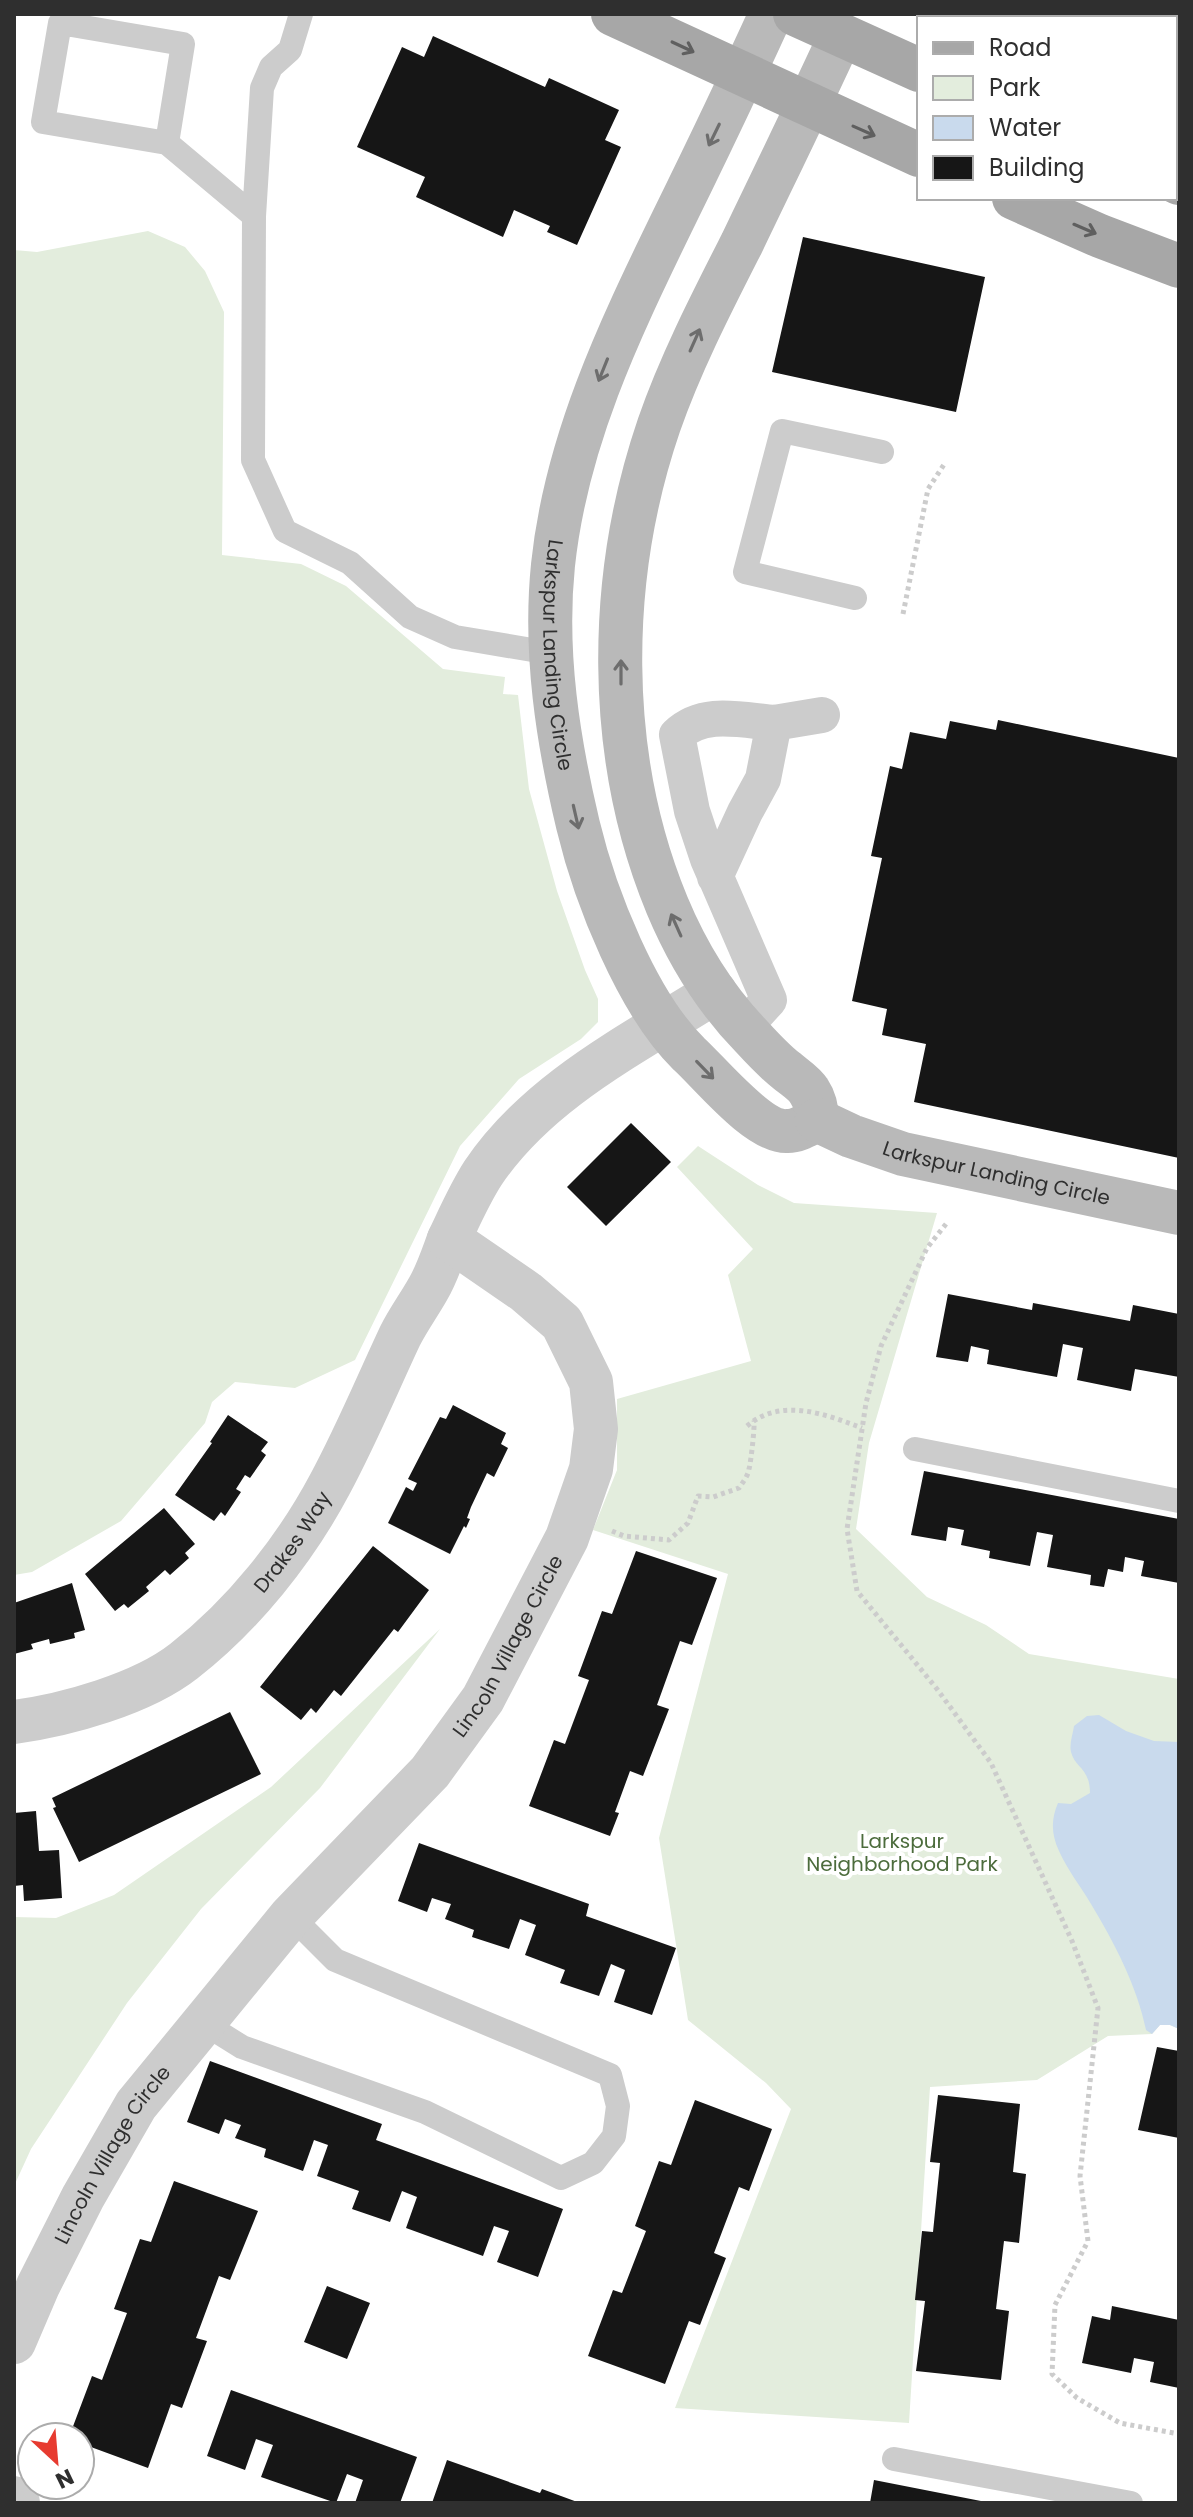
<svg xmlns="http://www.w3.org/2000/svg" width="1193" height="2517" font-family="Poppins,sans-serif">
<rect width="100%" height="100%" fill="#fff"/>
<path fill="#e3eddd" d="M148,231L185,247L205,271L224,312L222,555L301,564L346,586L443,669L505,677L503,694L518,695L529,789L557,891L585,970L598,999V1022L581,1039L519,1079L460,1146L355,1360L295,1388L235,1382L212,1402L205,1423L121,1521L32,1572L14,1575V250L37,252Z
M698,1146L758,1185L794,1203L937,1213L869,1443L856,1529L927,1597L986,1625L1029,1654L1179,1679V2029L1170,2025H1160L1152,2034L1108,2036L1037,2080L930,2087L909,2423L675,2408L791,2109L766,2083L688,2020L659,1838L728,1574L593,1530L617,1470V1399L751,1361L728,1275L753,1249L677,1167Z
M440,1629L320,1788L201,1909L127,2003L31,2149L14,2186V1917L56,1918L114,1895L271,1787Z"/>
<path fill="#c9daed" d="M1099,1715L1126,1731L1154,1741L1179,1742V2029L1170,2025H1160L1152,2034L1146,2030C1137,1986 1114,1942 1091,1904C1081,1887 1067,1869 1059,1851C1051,1834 1051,1819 1058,1803L1071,1804L1090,1793C1090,1768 1075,1768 1071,1752C1069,1744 1073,1734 1074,1726L1087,1716Z"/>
<path fill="#161616" d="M433,36L545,87L549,78L619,110L605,140L621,147L577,245L547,232L550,226L514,210L503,237L416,197L425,177L357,147L402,47L424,57Z
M803,237L985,277L956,412L772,372Z
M998,720L1179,758V1158L914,1102L926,1044L882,1035L887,1009L852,1001L882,858L871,856L890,766L902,769L910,732L946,739L950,721L996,730Z
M631,1123L671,1162L606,1226L567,1187Z
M948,1294L1032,1310L1033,1303L1130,1321L1133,1305L1179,1314V1377L1135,1369L1131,1391L1077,1380L1083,1348L1063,1344L1057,1377L987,1364L989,1350L971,1346L968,1362L936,1357Z
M453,1405L506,1433L501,1444L508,1448L494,1477L487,1473L471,1507L467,1518L470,1519L466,1528L464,1526L450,1554L388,1523L406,1487L413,1491L417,1483L408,1479L440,1417L446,1419Z
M228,1415L268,1442L261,1451L266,1455L250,1478L245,1475L236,1489L241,1492L225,1516L221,1512L214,1521L175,1495L212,1443L210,1442Z
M924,1471L1179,1519V1583L1141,1576L1144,1561L1125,1557L1123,1572L1108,1569L1104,1587L1090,1585L1091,1575L1047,1567L1053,1535L1037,1532L1030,1566L989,1558L990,1551L961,1545L964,1530L948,1527L946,1541L911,1535Z
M164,1508L195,1544L185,1553L189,1558L170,1575L165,1570L146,1587L149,1591L128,1608L124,1604L115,1611L85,1574Z
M373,1546L429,1590L398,1632L394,1629L341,1696L334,1690L316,1713L311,1708L301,1720L260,1687Z
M636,1551L717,1578L692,1645L680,1641L657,1705L669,1709L643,1776L630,1771L615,1812L619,1813L610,1836L529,1806L554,1740L565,1744L589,1680L578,1676L602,1611L612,1614Z
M72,1583L85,1630L74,1633L75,1638L50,1644L49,1639L31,1644L33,1649L14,1654V1603Z
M230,1712L261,1774L79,1862L53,1808L56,1807L52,1798Z
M36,1811L39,1851L59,1850L62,1898L24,1901L23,1885L14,1886V1813Z
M419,1843L589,1904L586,1916L676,1948L652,2015L614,2002L625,1970L611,1964L599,1996L560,1983L565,1970L525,1955L536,1925L520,1919L509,1949L472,1937L474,1930L445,1919L451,1904L432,1898L427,1912L398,1901Z
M1157,2047L1179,2051V2138L1138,2130Z
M210,2061L382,2124L376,2140L563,2209L538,2277L497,2262L509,2231L494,2226L483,2256L406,2228L417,2197L402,2191L390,2222L352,2209L359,2191L317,2176L328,2145L314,2140L303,2171L264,2157L266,2149L235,2138L241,2125L225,2119L219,2134L187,2122Z
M938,2095L1020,2104L1013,2172L1026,2174L1019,2243L1004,2241L996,2309L1009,2311L1001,2380L916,2371L925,2301L915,2300L922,2231L933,2232L940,2163L930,2162Z
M695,2100L772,2129L749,2191L739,2187L714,2253L726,2258L700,2325L689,2321L665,2384L588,2356L613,2290L622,2293L646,2231L635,2226L659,2161L671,2165Z
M174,2181L258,2211L230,2280L219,2276L196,2338L207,2341L182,2408L171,2404L148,2468L80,2443V2437H69L92,2376L102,2380L127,2313L114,2309L140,2239L151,2242Z
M327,2286L370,2303L347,2359L304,2342Z
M1112,2306L1179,2320V2388L1150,2382L1154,2362L1134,2358L1131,2373L1082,2363L1092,2316L1110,2320Z
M231,2390L417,2457L400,2503H355L363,2480L347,2474L336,2503L261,2477L273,2445L256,2439L245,2470L207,2456Z
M447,2460L540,2493L542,2489L580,2503H432Z
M874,2480L986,2502V2503H870Z"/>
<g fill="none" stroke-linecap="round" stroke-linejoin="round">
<path stroke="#ccc" stroke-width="5" stroke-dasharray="4 4" stroke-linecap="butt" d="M1040,14L1048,18
M1175,83L1179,85
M903,614L928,489L945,463
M946,1224L927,1248L881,1346L866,1403L847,1529L857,1591L937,1689L991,1763L1072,1941L1098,2008L1080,2176L1088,2241L1055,2305L1052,2374L1077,2398L1120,2423L1179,2434
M747,1426C781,1397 825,1414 862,1428
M612,1531L624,1536L669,1540L688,1523L698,1496L713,1497L739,1488C743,1482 748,1476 749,1469C751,1462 755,1425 754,1420"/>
<path stroke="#ccc" stroke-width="24" d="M301,14L290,50L271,67L262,88L254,216L253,460L285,531L350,563L410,617L455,637L550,653
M167,143L43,122L60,23L183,44L167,143L254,216
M855,598L745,572L782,431L882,452
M915,1449L1179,1501
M202,2022L242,2047L425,2112L561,2178L593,2163L614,2136L618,2106L610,2075L335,1960L291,1916
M894,2459L1131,2503"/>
<path stroke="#ccc" stroke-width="36" d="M715,877L745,812L763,779L774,723L822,715
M758,1012L769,1000L708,859L692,811L677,735C703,710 740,720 774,723"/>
<g stroke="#ccc" stroke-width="44">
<path id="s1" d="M14,1722C66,1715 142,1694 184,1661C243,1615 295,1550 330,1484C356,1436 377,1385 400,1336C408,1320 419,1305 428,1289C437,1274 443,1255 449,1239"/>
<path id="s2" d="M14,2342L38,2286L83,2197L136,2105L291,1916L430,1772L483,1699L567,1538L591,1469L596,1429L591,1382L562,1323L526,1292L449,1239C460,1216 470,1193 483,1173C539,1090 633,1044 715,992"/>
<path d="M14,2498L18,2503"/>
</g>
<g stroke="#b9b9b9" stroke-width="44">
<path id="s3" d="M771,14C739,84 706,153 672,222C618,333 566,442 553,565C544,653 558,741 578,825C595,896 637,1003 689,1054C710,1073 759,1134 788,1131C798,1131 808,1124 817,1120"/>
<path d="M817,1120C817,1109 815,1100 809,1091C804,1083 794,1077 787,1071C774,1061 763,1049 752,1037C716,1000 687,953 667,905C605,755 607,577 659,425C681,362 712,302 742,243C775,174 809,105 841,35"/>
<path id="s4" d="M817,1120L851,1136L903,1154L1179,1213"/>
</g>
<path stroke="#a7a7a7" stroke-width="44" d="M613,14L919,155
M795,14L919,70
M1175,181L1179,183
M1014,198L1100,236L1179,266"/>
</g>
<defs><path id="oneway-shaft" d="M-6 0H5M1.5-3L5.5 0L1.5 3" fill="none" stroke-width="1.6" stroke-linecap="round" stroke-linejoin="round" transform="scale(2)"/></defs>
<g stroke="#5f5f5f">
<use href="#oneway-shaft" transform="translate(683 47) rotate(25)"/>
<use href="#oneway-shaft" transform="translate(864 131) rotate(24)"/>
<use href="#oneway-shaft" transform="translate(1085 229) rotate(23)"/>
</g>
<g stroke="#6d6d6d">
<use href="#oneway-shaft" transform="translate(714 135) rotate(116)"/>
<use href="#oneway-shaft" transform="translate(695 340) rotate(-66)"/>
<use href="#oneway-shaft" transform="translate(603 370) rotate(112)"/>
<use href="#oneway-shaft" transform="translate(621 672) rotate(-90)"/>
<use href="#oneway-shaft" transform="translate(576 817) rotate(77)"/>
<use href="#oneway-shaft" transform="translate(676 925) rotate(-114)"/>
<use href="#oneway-shaft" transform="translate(705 1070) rotate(46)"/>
</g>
<g text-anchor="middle" stroke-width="8" stroke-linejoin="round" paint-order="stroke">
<g font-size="20" fill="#2f2f2f" stroke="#fff">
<text dy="7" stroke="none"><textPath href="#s3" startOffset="686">Larkspur Landing Circle</textPath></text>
<text dy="7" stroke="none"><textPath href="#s4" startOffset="188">Larkspur Landing Circle</textPath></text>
<text dy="7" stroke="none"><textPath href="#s1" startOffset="344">Drakes Way</textPath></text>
<text dy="7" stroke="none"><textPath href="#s2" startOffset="860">Lincoln Village Circle</textPath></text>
<text dy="7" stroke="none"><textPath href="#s2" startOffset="212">Lincoln Village Circle</textPath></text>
</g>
<g font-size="20" fill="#4c6c3c" stroke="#fff">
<text x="902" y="1848">Larkspur<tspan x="902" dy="23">Neighborhood Park</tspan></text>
</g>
</g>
<rect width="1193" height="2517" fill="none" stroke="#2f2f2f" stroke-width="32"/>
<rect x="917" y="16" width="260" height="184" fill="#ffffff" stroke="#acacac" stroke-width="2"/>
<rect x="933" y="42" width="40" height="12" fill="#a7a7a7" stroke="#acacac" stroke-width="2"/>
<text x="989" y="56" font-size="24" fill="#2f2f2f">Road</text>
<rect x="933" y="76" width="40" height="24" fill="#e3eddd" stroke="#acacac" stroke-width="2"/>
<text x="989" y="96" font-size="24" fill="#2f2f2f">Park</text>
<rect x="933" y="116" width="40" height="24" fill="#c9daed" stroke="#acacac" stroke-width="2"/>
<text x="989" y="136" font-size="24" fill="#2f2f2f">Water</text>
<rect x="933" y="156" width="40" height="24" fill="#161616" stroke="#acacac" stroke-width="2"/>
<text x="989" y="176" font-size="24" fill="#2f2f2f">Building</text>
<g transform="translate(56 2461) rotate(154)"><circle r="38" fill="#ffffff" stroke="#acacac" stroke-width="2"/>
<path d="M0-6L14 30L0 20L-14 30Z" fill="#e73b30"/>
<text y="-12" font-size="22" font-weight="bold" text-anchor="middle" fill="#2f2f2f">N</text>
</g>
</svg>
